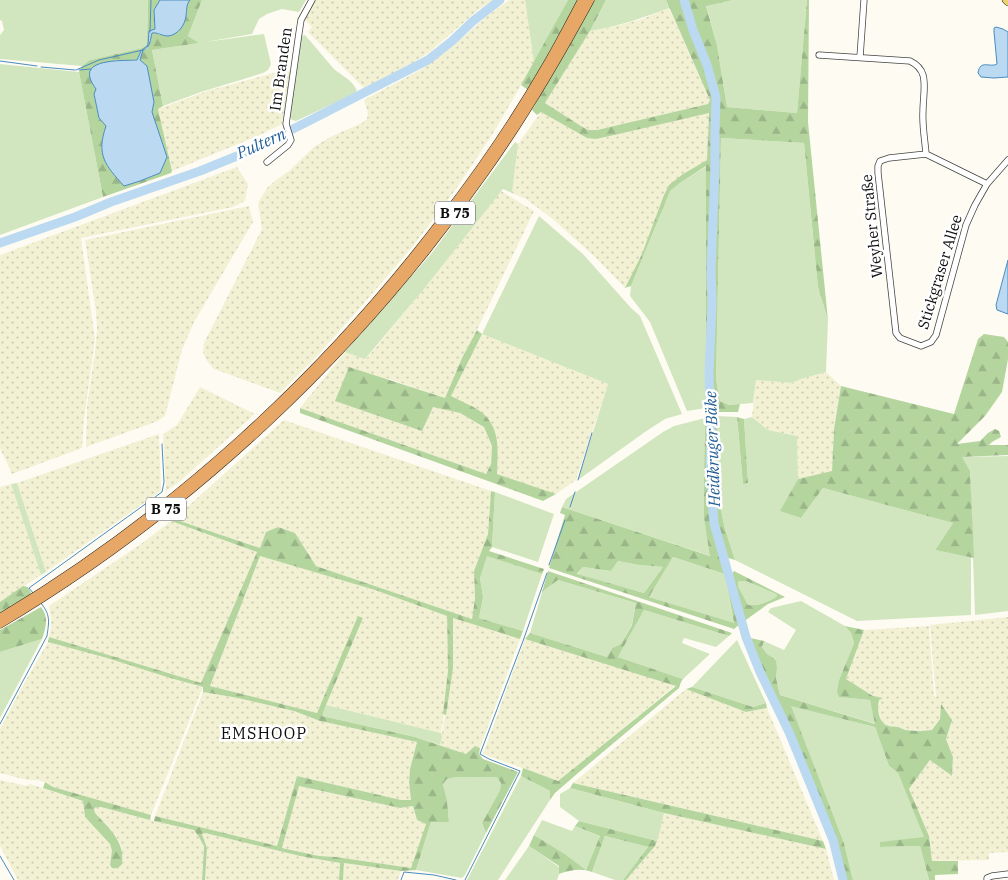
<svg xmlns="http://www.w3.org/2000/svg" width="1008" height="880" font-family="'IBM Plex Serif',serif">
<defs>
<pattern id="farmland-dots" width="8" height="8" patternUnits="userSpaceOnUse" patternTransform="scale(1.25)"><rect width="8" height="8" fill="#f2f1d4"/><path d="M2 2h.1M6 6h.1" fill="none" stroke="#cecdb5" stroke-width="1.8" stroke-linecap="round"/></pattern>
<pattern id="forest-firs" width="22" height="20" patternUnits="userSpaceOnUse" patternTransform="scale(1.25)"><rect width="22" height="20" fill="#b5d59f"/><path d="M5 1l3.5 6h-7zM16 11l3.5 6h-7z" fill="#9ab688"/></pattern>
</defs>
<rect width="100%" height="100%" fill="#fefcf2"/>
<path fill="url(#farmland-dots)" d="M315,0H493L478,10L431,51L413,63L364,88L308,32L312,27L304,19Z
M509,0H525L534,63L492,135L456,189L413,246L365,302L319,354L280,393L214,369L207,361L203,353L204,343L262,229L258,203L267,188L276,180L289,171L314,147L330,137L362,123L367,119L368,113L364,100L422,69L454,45L487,16Z
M669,8L710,100L708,104L597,130H588L581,126L545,103L590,31L616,26L642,19Z
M281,71H291L282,124L258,136L172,171L158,109L210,90Z
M541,112L587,138L596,139L610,136L709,112L707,160L683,174L625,288L597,259L554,220L526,199L512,193L518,144Z
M237,167L248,184L245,201L233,207L81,238L95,339L84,420L82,448L12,474L0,448V255Z
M501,191L534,211L477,330L462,358L445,398L386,378L422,431L433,406L460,413L484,427L492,446L491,464L486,474L300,408L345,352L366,359L424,289Z
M249,206L253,222L194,322L182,350L165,416L158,421L86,447L87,406L95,352L97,329L96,312L85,240Z
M482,334L608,384L576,480L556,494L497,474L498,453L496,435L451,396Z
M826,372L841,386L834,429L832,472L798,479L797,436L768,430L752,417L756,380L792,383L801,379Z
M200,387L255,414L178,483L166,491L163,434L177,425Z
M284,420L491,491L488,534L474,571L475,598L472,619L316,566L295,533L278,527L266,532L260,548L174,519Z
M159,434L161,491L46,572L17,483Z
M11,484L41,575L0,602V487Z
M171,521L257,552L201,684L49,637L51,627V618L49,606L141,544Z
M260,556L375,590L447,616L448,671L446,699L441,733L326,705L363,618L358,617L317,713L210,686Z
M453,617L520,639L480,748L475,746L466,754L440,745L453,668Z
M1008,617V852L989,853V860L932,861L929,836L909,789L930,760L952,776L953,757L946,739L941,705L940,719L932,730L926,731L921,730H905L898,727L888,726L881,721L877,706L879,700L882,698L873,696L846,679L864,630L929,626L934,695L936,697L930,625Z
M525,639L676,685L558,781L483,754Z
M48,642L107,658L170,678L203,687L151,815L53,787L45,782L37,780H27L0,773V729L22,687Z
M686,689L746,712L767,708L823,841L573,783Z
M203,692L238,698L294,711L320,721L417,742L410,769L409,782L412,800H401L297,776L277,846L155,816Z
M0,780L27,786L30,784L83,801L85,817L110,844L112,851L110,865L123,862L121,846L116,836L95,813L94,809L96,807H101L138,817L194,830L200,837L204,846L202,880H18L0,846Z
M298,786L400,808L413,806L417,820L426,824L411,868L336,857L319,856L282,848Z
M664,813L826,849L834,880H626L655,846L660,831Z
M205,833L300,856L340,863L339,880H205L207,848L202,834Z
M344,863L401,871L398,880H343Z"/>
<path fill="#d1e6be" d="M0,0H148L147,45L142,48L90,60L82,66L0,59V35L4,30L2,21L0,20Z
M202,0H306L299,12L282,9L267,14L259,19L252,34L205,42L264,34L271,64L268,70L263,73L201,92L163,106L152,50L199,43L188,36Z
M525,0H568L534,63Z
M606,0H666L669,8C643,18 619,26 590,31Z
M733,0H807L797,113L727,107L717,45L706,5Z
M305,35C315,46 324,58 334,69C342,76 353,80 357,91L352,95L296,121L292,120L290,117V112L301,36Z
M0,64L79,72L103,197L0,235Z
M721,138L804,143L818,287L828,320L826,372L801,379L792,383L756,380L753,403L729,405L720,401L716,379Z
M515,142L518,144L512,193L503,189L424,289L365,359L345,352L431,254Z
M707,166L706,408L687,411L650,322L630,296L631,286L670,191L680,183Z
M539,216L583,254L631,308L640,316L682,414L665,419L645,432L578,480L608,384L482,334Z
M717,416L737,417L743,484L748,483L744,419L752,417L768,430L797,436L798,479L781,511L801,518L823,488L953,523L935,550L971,557V615L857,621L735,560L725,529L719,501L720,486Z
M705,418L704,473V518L711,556L562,507L566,499L663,432L674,426Z
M1008,456V611L975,615L970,471L961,457Z
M17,483L46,572L41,575L11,484Z
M495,492L554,514L538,562L492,547Z
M487,555L542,574L523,631L479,618L483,597L480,578Z
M673,557L725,574L734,624L649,597Z
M618,561L639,565L663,567L644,593L577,575L583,567L611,571Z
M558,580L636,603L632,624L621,644L612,648L607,657L530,633L542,592Z
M738,581H746L776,594L777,596C770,602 757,606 748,605L738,586Z
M801,601L845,626L851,633L854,643L839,680L840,697L870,700L876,724L780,695L776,678L777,669L772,657L767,654L762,647L764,641L784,650L796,630L768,612L771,608Z
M644,610L729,636L716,647L684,638L682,643L710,654L683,679L618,657Z
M42,639L0,718V652Z
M737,640L766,703L753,707L692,687Z
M326,705L441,733L442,737L440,745L415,737L322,716Z
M790,705L875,727L889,766L898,773L925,838L881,842L880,847L920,846L929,880H853L844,843Z
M485,776L498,777L501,783L500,790L482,823L486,833L465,875L462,878L416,870L431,822H449L447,800L443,784L447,779L457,777Z
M521,776L550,791V800L498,880H467Z
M570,788L664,813L660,831L657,841L579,821L560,807V794Z
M542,820L572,831L575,826L600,836L586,870L565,854L534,835Z
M605,836L648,847L623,880H615L592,872Z
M529,846L559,867V874L557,880H505Z"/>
<path fill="url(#forest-firs)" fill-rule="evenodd" d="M148,0H160L154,10L155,30L149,31L148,45L141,51L137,60L112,61L94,95L99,118L106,126C95,156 107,163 124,186L140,181L160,173L167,157L152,112L154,102L147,66L140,60L143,50L147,49L152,33L155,32L160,35L186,18L187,4L190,0H202L188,36L199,43L152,50L163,106L158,109L172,171L171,173L103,197L79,72L82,66L90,60L142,48L147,45Z
M568,0H578L528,90L521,85Z
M594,0H606L590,31L545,103L581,126L588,130H597L708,104L710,100L666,0H733L706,6L717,45L727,107L797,113L807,0H809L808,122L828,320L818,287L804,143L721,138L716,379L720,401L729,405L740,404L738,412H713L710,374L713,305L712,262L717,106H715L714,166L709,353V409L706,408V166L680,183L670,191L631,286L625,288L642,254L664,195L669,185L683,174L707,160L709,113L610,136L596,139L587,138L541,112L537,115L532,110Z
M477,330L482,334L451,396C460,401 471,405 480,411C501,427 498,450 497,474L556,494L543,501L300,413V408L486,474L491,464L492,446L484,427L460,413L433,407L422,431L335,401L349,367L445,398L462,358Z
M984,334L1004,337L1008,342V359L1002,392L985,416L957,444L980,441L988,433L995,429L999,431L1001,437L992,442L989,445H1008V455L962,457L970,471L974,558L935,550L953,523L823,488L801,518L780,511L798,479L832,471L834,429L841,386L954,414L978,339Z
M717,416L720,486L719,501L725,529L735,560L725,557L715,523L711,473L712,418Z
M737,417L744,419L748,483L743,484Z
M705,418L710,419L709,474L713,521L741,623L734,629L549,568L565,515L560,513L562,507L710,556L704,518V473ZM673,557L725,574L734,623L649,597ZM618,561L639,565L663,567L644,593L577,574L583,567L611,571Z
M491,491L495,492L492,547L489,551L544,569L542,574L487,556L480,578L483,597L479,618L523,631L520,639L453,618V668L446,715L443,714L448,671L447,616L375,590L260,556L210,686L317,713L358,616L363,618L326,705L322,716L415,737L466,754L475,746L480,748L479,754L483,759L518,772L486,833L482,823L500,790L501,783L497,777H457L447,779L443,784L447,800L449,822H431L416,870L401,871L344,863L343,880H339L340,863L300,856L205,833L202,834L207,848L205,880H202L204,846L199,837L194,830L154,821L155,816L277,846L297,776L401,800H411L409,782L410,769L417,742L320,721L294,711L238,698L203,692V687L170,678L107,658L48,642L49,637L201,683L257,552L171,521L174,519L260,548L266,532L278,527L295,533L316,566L472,619L475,598L474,571L488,534ZM299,786L400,808L413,806L417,820L426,824L411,868L336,857L319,856L282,848Z
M548,571L732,633L729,636L644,610L618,657L683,679L681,682L679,688L578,773L555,793L550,800V791L521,776L523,768L558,781L676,686L525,639L530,633L607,657L612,648L621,644L632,625L636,603L558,580L542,592Z
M734,571L785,597L768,604L743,622L730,576ZM738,581H746L776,594L777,596C770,602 757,606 748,605L738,586Z
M23,586L28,587L31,593L27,598L0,614V602Z
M41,607C49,617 46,628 42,639L0,652V630Z
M845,626L864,630L846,679L873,696L883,698L879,700C877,708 878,720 886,725C890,727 893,726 897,727C900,727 902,729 905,730C912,731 926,731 932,730L940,719L941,704L952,720L946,739L953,757L952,776L930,760L909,789L929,836L932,861H958V874L935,875V880H929L920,846L880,847V842L924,837L898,773L889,766L875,727L791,706L844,843L853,880H844L833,839L789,731L760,671L746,637L764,641L762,647L767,654L772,657L776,661L777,668L776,678L780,695L875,724L870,700L839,697L837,692L839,680L854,643L851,633Z
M692,687L753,707L766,703L767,708L746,712L686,689Z
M45,782L53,787L151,815L150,820L101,807H96L94,809L95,813C106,825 119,836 122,852C122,856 123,860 122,864C119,868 116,869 112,868L110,865L112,851L110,844L85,817L83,801L43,788Z
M573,783L823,841L826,849L664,813L570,788Z
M579,821L657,841L655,846L626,880H623L648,847L605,836L592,872C581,868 570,870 559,874V866L529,846L534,835L565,854L586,870L600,836L575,826Z"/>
<path fill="#bbdaf1" stroke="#498cc1" d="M160,0H190C186,5 187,9 186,16C185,25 178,35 168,36C162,36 157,32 152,33C150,40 151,47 143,50L140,60L147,66L154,102L152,112L167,157L160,173L140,181L124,186C105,165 96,155 106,126L99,118L94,94L96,89C94,86 91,82 90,78C84,58 126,61 137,60L141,51L148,45L149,31L155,29L154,10Z
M996,27L1003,29L1008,32V77L994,78L981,77L978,73C980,59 990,68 997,64L994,32V28Z
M1008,260V314L997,310L996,305Z"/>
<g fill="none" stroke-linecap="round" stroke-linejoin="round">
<path stroke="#498cc1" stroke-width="1" d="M150,32L151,0
M0,61L37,66
M41,67L75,70
M76,70L99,60L143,50
M79,70L91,69
M578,480L592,433
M570,507L575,492
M549,565L565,520
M33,593L29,588L162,492L164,482L162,444
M0,724L47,636C49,621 51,615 40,602
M0,856L14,880
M401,880L404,872L434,875L456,880
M465,880L520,771L489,759L480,754L523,641L547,573"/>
<path stroke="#bbdaf1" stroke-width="9" d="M684,0L693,30L707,65L716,97L715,133V167L711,270L712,304L709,373L711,441L710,473L714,523L746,637L760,672L789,732L833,840L843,880
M0,243L75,217L111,202L200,171L237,156L299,126L428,60L452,41L473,21L500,0"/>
<defs>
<path id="minor" d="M819,55L910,61C916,64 921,68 923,75C926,85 923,99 923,111C922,125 925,140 926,154
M860,57L864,0
M267,162L288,145L291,140L286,124L299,33L301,20L312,0
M987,184L926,154L889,158L880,161L878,166V173L896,333L900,338L921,346L931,342L936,335L966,225L975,205L987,184L1008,160
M987,880V878L992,876L1008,874"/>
<path id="major" d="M1006,0L1008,2"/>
<path id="highway" d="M0,618C172,515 322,378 443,219C480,171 515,120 545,68C558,46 570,23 582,0
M0,624C191,510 357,354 485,172C524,117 558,59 590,0"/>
</defs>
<use href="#minor" stroke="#424242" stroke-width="7"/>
<use href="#major" stroke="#202020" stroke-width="8"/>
<use href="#highway" stroke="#202020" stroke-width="9"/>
<use href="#minor" stroke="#fff" stroke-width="5.5"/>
<use href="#major" stroke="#ecd474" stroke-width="7"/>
<use href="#highway" stroke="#e7a767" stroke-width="8"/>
</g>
<g text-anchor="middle" stroke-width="5" stroke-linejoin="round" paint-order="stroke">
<g fill="#fff" stroke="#575757" stroke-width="1">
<rect x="435" y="201.5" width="40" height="23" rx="4"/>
<rect x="146" y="497.5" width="40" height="23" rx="4"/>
</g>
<g font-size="14" font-weight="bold" fill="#0f0f0f">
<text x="455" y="218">B 75</text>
<text x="166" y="514">B 75</text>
</g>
<g font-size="15" fill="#0f0f0f" stroke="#fff">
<text transform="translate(281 69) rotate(-82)" y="5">Im Branden</text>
<text transform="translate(872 226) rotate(-96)" y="5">Weyher Straße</text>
<text transform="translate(940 272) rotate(-73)" y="5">Stickgraser Allee</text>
</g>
<g font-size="16" font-style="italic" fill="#235f95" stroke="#fff">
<text transform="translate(261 143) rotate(-24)" y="6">Pultern</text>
<text transform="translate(712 449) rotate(-92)" y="6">Heidkruger Bäke</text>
</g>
<g font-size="16" letter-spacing="1" fill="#0f0f0f" stroke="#fff">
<text x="264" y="739">EMSHOOP</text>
</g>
</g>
</svg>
